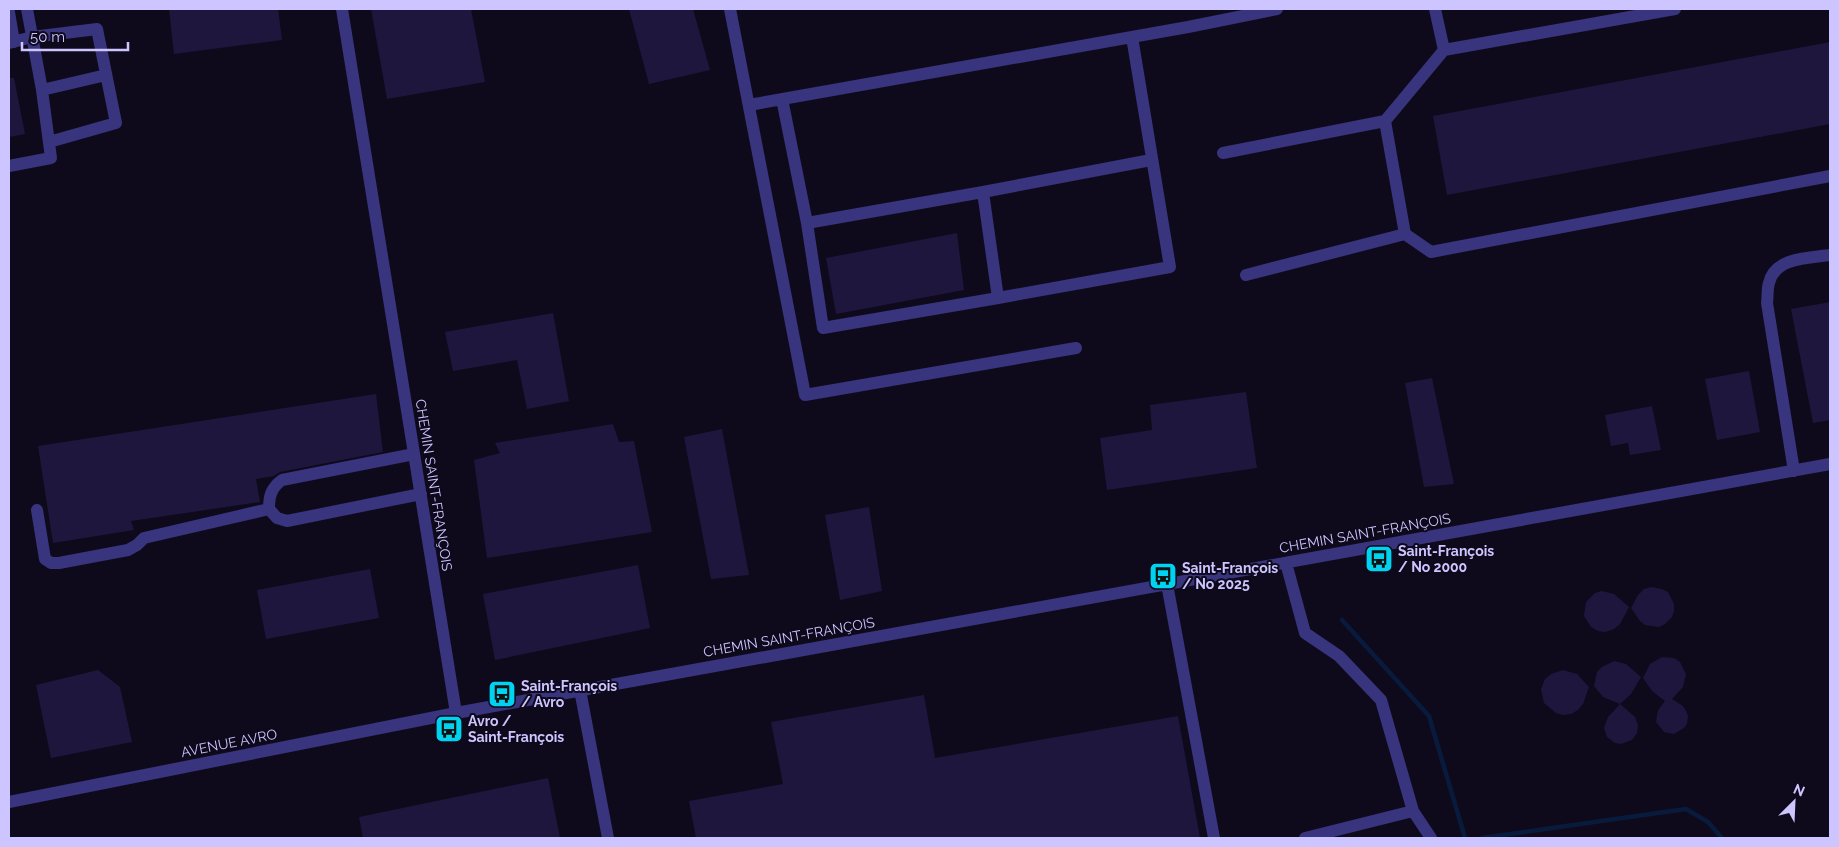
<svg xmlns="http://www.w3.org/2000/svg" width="1839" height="847" font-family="Raleway,sans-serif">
<rect width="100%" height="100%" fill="#0e0a1c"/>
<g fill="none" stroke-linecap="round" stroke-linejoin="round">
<path stroke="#091b3c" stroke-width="4.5" d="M1342,620L1429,716L1465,838
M1482,838L1686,809L1708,822L1722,838"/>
</g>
<path fill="#1f163d" d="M169,9H278L282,40L174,54Z
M371,9H471L485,82L387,99Z
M629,9H693L710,70L649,84Z
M1830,42V124L1447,195L1433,116Z
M9,78H14L25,134L9,137Z
M957,233L964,290L836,314L826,258Z
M1830,302V420L1813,423L1791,309Z
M553,313L569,401L527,409L517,360L453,371L445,332Z
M1749,371L1760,432L1717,440L1705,379Z
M1432,378L1454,484L1424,487L1405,383Z
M1246,392L1257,468L1107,490L1100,438L1152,430L1150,405Z
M376,394L383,452L280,472L274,476L256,479L260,502L131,521L134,530L53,543L38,446Z
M1652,406L1661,450L1630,455L1628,443L1611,446L1605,415Z
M613,424L619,442L634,441L652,532L487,558L474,460L500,453L495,443Z
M722,429L749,575L711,579L684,437Z
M869,507L882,591L840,600L825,515Z
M638,565L650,628L495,660L483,594Z
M370,569L379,618L266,639L257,590Z
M1651,587L1662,589L1668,592L1674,604V611L1672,617L1665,624L1659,627L1645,625L1640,621L1631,608L1638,595L1644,589Z
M1602,591L1614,594L1629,607L1620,624L1614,629L1605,632L1598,631L1591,627L1584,616L1586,602L1595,593Z
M1662,657L1674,658L1680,662L1686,674L1683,687L1672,699L1683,706L1686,711L1688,716L1687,724L1684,728L1674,734L1664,732L1656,722L1658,710L1665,701L1652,691L1643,678L1650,664Z
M1614,661L1626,664L1641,677L1631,694L1620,704L1635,717L1638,725L1637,733L1632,740L1621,744L1615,743L1607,737L1604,728L1608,717L1620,704L1603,697L1594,686L1597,672L1602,667Z
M98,670L120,687L132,742L51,758L36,685Z
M1563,670L1577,674L1589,687L1583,704L1578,710L1571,714L1563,715L1556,713L1544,703L1541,689L1545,679L1551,674Z
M924,695L935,758L1178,716L1200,838H696L689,801L783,784L771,722Z
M548,778L560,838H363L359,817Z"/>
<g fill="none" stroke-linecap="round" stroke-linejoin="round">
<path stroke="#38347d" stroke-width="12" d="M342,9L456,713
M730,9L805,395L1076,348
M1435,9L1444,50L1675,9
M9,12L14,42
M9,43L32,37L97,29L116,123L49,142
M1444,50L1385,121L1405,234L1431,252L1830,176
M42,90L106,75
M782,99L807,223L983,192L998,298L1170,267L1132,37
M749,105L1188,27L1277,9
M1223,153L1385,121
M9,166L51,158L42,90L27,9
M983,192L1151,160
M807,223L823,328L998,298
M1246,275L1405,234
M1794,471L1767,303C1768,296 1767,289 1769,283C1775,257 1809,258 1830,255
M269,509L277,518L287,521L421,494
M37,510L45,559L51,563H59L128,550L137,545L144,538L269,509C269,496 271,488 282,480L414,454
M1286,563L1305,633L1339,656L1381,700L1413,811L1431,838
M1167,584L1214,838
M580,690L608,838
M9,802L456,713L1830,464
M1305,838L1413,811"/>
</g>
<defs>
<symbol id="bus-square" viewBox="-11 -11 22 22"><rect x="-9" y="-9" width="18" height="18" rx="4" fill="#00d3f0" stroke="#0e0a1c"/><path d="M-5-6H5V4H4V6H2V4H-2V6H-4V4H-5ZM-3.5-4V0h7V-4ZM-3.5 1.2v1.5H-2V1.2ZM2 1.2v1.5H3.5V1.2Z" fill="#111"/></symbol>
</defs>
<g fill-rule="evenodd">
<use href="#bus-square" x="1363" y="543" width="32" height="32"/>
<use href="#bus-square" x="1147" y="560" width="32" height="32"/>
<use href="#bus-square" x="486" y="678" width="32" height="32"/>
<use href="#bus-square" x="433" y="713" width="32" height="32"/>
</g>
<g text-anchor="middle" stroke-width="4" stroke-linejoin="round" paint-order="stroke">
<g font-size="14" fill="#cdc5ff" stroke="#0e0a1c">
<text transform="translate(434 485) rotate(81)" y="5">CHEMIN SAINT-FRANÇOIS</text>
<text transform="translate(1365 533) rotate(-10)" y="5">CHEMIN SAINT-FRANÇOIS</text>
<text transform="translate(789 637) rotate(-10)" y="5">CHEMIN SAINT-FRANÇOIS</text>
<text transform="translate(229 743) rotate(-11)" y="5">AVENUE AVRO</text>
</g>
<g font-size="14" font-weight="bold" fill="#cdc5ff" stroke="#0e0a1c" text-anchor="start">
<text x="1398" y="556">Saint-François<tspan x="1398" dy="16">/ No 2000</tspan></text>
<text x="1182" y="573">Saint-François<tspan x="1182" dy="16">/ No 2025</tspan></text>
<text x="521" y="691">Saint-François<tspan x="521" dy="16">/ Avro</tspan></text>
<text x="468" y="726">Avro /<tspan x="468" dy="16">Saint-François</tspan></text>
</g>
</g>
<rect width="1839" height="847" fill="none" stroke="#cdc5ff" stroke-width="20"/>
<g transform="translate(1794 802) rotate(24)" stroke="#0e0a1c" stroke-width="4" paint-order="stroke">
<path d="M0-4L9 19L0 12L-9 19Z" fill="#cdc5ff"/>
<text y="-8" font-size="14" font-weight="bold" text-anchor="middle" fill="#cdc5ff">N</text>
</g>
<path d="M22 42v8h106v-8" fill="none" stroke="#cdc5ff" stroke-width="2.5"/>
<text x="30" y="42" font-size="15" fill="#cdc5ff" stroke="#0e0a1c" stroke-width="4" paint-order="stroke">50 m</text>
</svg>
